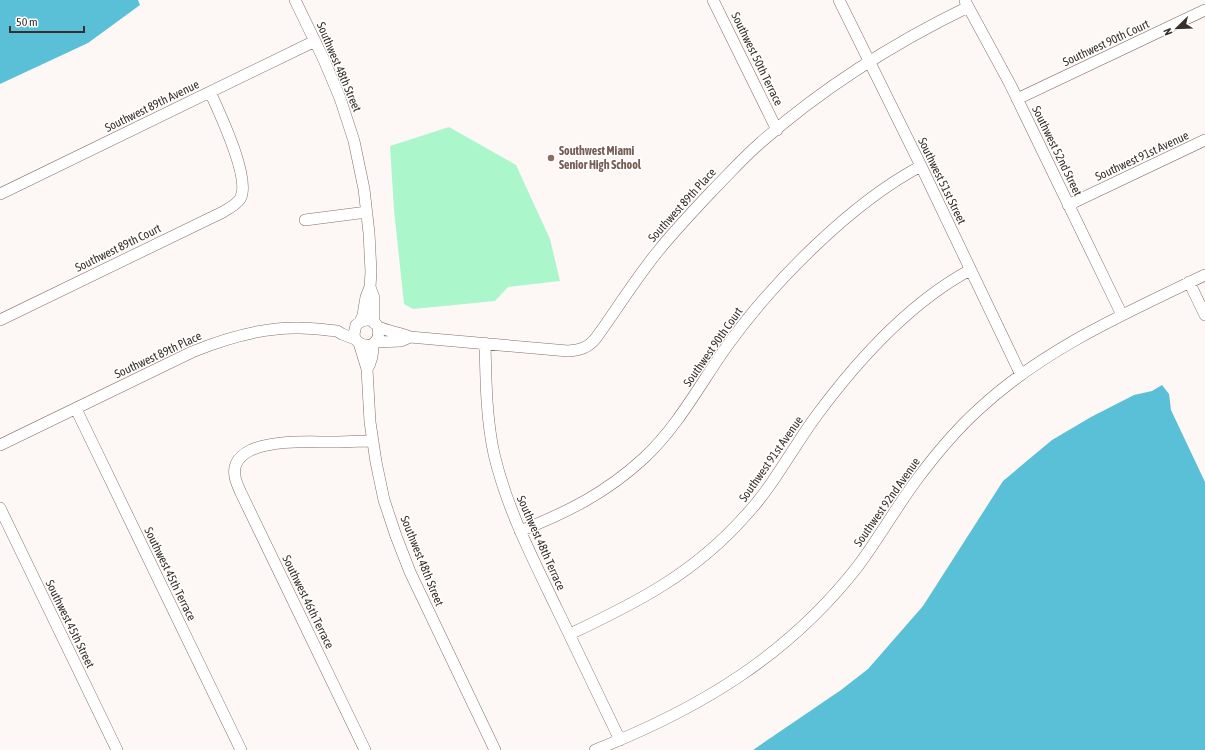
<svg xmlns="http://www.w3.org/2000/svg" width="1205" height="750" font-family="'Asap Condensed',sans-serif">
<rect width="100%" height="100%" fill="#fdf8f6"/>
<path fill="#abf7cb" d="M449,127L516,165L550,239L560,281L508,287L495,301L413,309L404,304L394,210L390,146Z"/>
<path fill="#5ac0d7" d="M0,0H138L140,5L88,43L0,84Z
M1162,385L1169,394L1171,410L1205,482V750H753L841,690L868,669L923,606L1003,481L1052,440L1091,417L1134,395L1152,391Z"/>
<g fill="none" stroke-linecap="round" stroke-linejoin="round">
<defs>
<path id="minor" d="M295,0L324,60L340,98L354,141L364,189L369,233L371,272L370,287L366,297L363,315L360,322L356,325L354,334L355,339L359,343L367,369L370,422L376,462L384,500L396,536L410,572L495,750
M713,0L777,130
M839,0L921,166L1021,375
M965,1L1010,84L1122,315
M1017,99L1205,10
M0,194L315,41
M1068,205L1205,140
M305,220L367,212
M1189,282L1205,315
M370,287L374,298V323
M0,320L223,212C229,208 236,205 240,199C252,180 219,112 210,92
M377,326C388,332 399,332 410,337L568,351C580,350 588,348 596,338C617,309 636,278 659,250C676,229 694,210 712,191C728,175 742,159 759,144C821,89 894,43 968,7
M375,342L401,341L408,338
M359,343C385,356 385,310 360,322
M485,343C486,380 486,417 494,454C507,509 533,559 557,609C578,652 599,696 620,740
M367,369C372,362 373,353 373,344
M76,409L241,750
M0,445L192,352C226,338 263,327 300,328C313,328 325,330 337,331L342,334L355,339
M0,508L117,750
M520,531C568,512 606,493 644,458C679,425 700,384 727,346C773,282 851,203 921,166
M570,634C638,602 695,573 746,515C773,486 791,451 814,419C855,363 909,303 970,270
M365,750L241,493C237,484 232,474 236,464C239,457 245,453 251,450C274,440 306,442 330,442C344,442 359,441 373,441
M595,750C699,709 788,656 858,566C879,538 897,506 918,478C936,454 956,430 978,410C1043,349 1126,313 1205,275"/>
</defs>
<use href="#minor" stroke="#847067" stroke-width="12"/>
<use href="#minor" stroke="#fff" stroke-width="11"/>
</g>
<circle fill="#8d6e63" stroke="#fff" stroke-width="1.5" cx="551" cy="158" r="4"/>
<g text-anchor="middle" stroke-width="3" stroke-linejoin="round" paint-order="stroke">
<g font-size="12" fill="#39302c" stroke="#fff">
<text transform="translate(1106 43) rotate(-25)" y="4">Southwest 90th Court</text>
<text transform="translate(757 59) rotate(64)" y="4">Southwest 50th Terrace</text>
<text transform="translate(339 67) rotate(67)" y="4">Southwest 48th Street</text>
<text transform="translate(152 106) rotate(-26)" y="4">Southwest 89th Avenue</text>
<text transform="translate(1057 151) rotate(64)" y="4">Southwest 52nd Street</text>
<text transform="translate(1142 156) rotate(-25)" y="4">Southwest 91st Avenue</text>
<text transform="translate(942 181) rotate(64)" y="4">Southwest 51st Street</text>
<text transform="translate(682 205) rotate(-48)" y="4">Southwest 89th Place</text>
<text transform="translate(118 248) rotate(-26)" y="4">Southwest 89th Court</text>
<text transform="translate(713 347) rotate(-55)" y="4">Southwest 90th Court</text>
<text transform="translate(158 355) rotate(-25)" y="4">Southwest 89th Place</text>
<text transform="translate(771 459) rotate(-55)" y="4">Southwest 91st Avenue</text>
<text transform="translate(887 502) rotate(-55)" y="4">Southwest 92nd Avenue</text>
<text transform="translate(541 543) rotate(66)" y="4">Southwest 48th Terrace</text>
<text transform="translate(422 561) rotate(68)" y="4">Southwest 48th Street</text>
<text transform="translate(170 574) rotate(64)" y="4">Southwest 45th Terrace</text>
<text transform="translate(308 602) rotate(64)" y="4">Southwest 46th Terrace</text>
<text transform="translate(70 624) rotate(64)" y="4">Southwest 45th Street</text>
</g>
<g font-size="12" font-weight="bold" fill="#785e54" stroke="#fff" text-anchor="start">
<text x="559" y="155">Southwest Miami<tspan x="559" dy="14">Senior High School</tspan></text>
</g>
</g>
<g transform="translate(1177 28) rotate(247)" stroke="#ffffff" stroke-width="3" paint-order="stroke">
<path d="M0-3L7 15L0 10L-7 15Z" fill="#39302c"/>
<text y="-6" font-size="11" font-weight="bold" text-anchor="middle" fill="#39302c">N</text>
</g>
<path d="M10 26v6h74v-6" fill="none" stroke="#39302c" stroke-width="2"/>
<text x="16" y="26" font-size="12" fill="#39302c" stroke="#ffffff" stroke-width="3" paint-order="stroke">50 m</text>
</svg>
